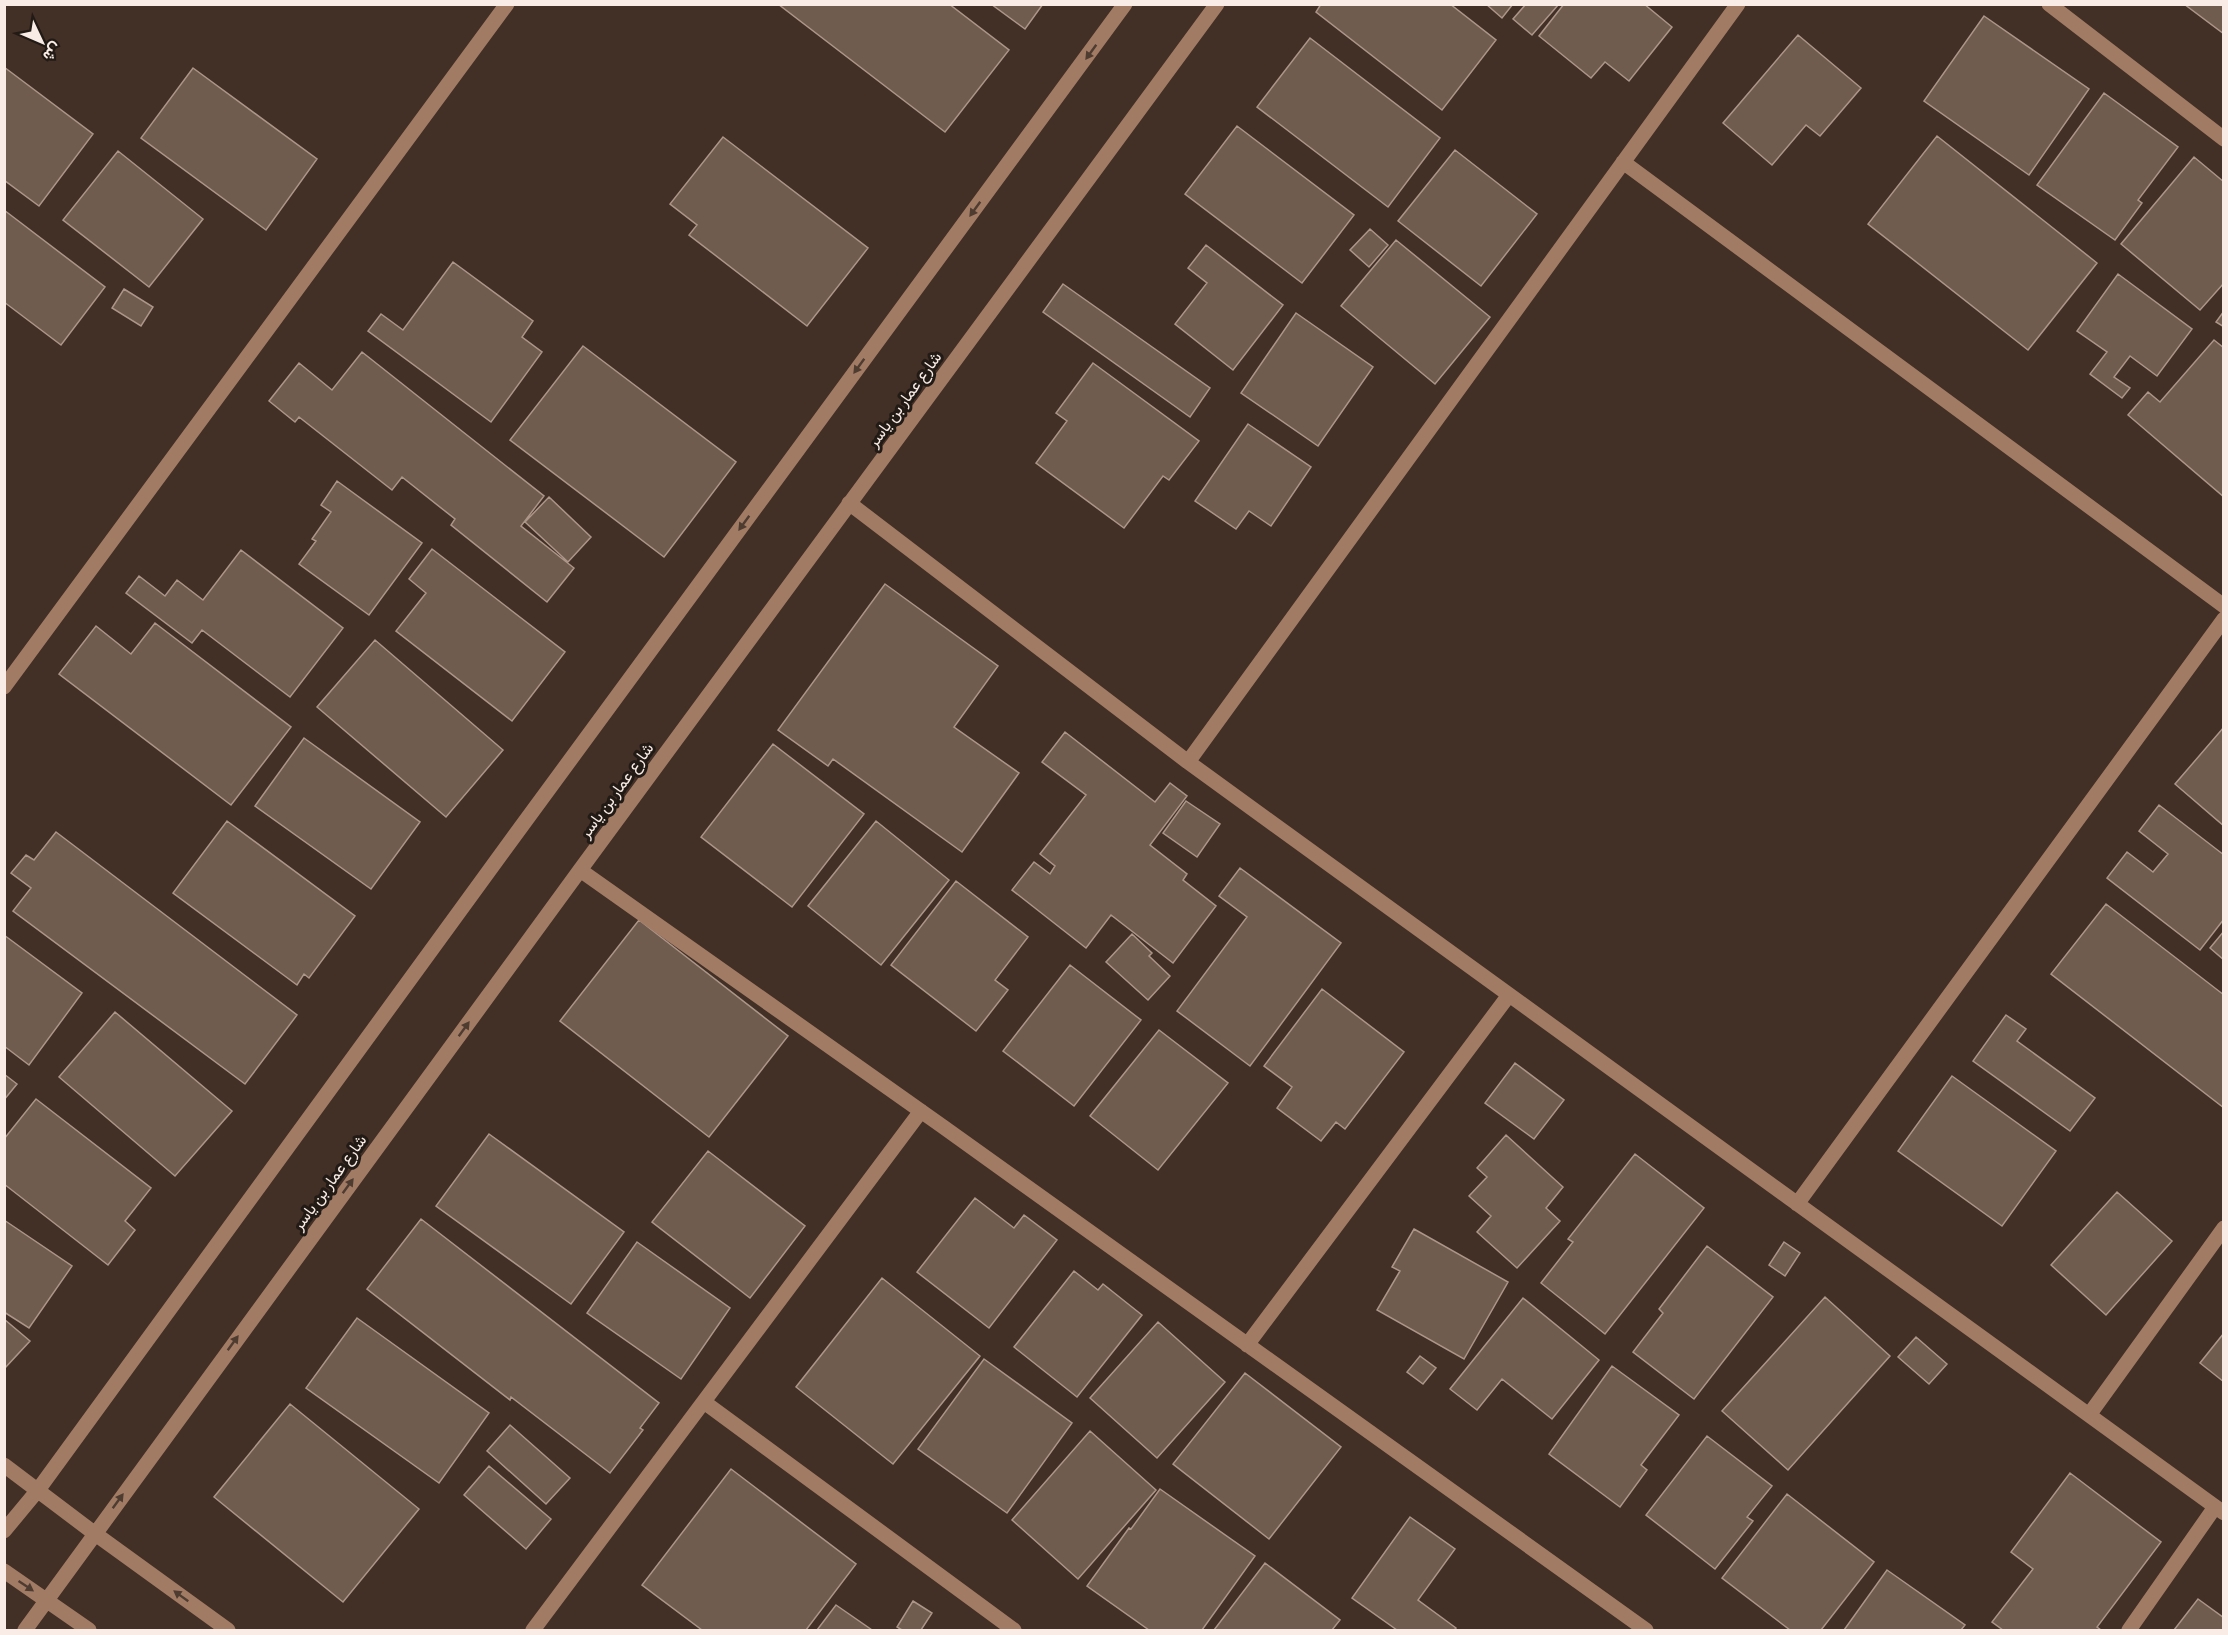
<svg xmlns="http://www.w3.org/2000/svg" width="2228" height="1635" font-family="Barlow,Vazirmatn,sans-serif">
<rect width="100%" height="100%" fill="#422f25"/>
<path fill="#705b4f" stroke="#ac9589" stroke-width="1.5" d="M778,4H949L1009,50L945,132Z
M991,4H1043L1025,29Z
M1321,4H1450L1496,40L1442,110L1316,12Z
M1486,4H1513L1502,18Z
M1526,4H1559L1532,35L1513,19Z
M1564,4H1644L1672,27L1629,81L1605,62L1591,78L1539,36Z
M2184,4H2224V34Z
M1984,16L2089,89L2029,175L1924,101Z
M1798,35L1861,88L1820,136L1806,125L1772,165L1723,123Z
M1310,38L1440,138L1388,207L1257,107Z
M4,67L93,134L39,206L4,180Z
M193,68L317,159L266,230L141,138Z
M2104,93L2178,147L2138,200L2142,203L2115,240L2037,185Z
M1237,126L1354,215L1302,283L1185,194Z
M1937,136L2097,263L2028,350L1868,224Z
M723,137L868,248L807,326L689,235L697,225L670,204Z
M1455,150L1537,214L1481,286L1398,221Z
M118,151L203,219L149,287L63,220Z
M2194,157L2224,182V283L2200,310L2121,244Z
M4,210L105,287L61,345L4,302Z
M1370,229L1388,245L1369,267L1350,250Z
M1396,240L1490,317L1435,384L1341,306Z
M1206,245L1283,305L1233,370L1175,324L1207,283L1188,268Z
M453,262L533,321L522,337L542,352L491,422L368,331L381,314L403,330Z
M2118,274L2192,329L2157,376L2130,356L2114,377L2130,388L2122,398L2090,374L2107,352L2077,331Z
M1063,284L1210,388L1190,417L1043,312Z
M124,289L153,307L141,326L112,308Z
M2224,311V327L2216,322Z
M1296,313L1373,367L1318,446L1241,393Z
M2214,340L2224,348V497L2128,415L2148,392L2160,402Z
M583,346L736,462L664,557L510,440Z
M362,352L544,496L521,526L574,568L547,602L451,525L455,519L402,477L392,490L299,417L295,422L269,401L299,363L332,390Z
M1093,363L1199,441L1169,480L1163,476L1124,528L1036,463L1067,421L1056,413Z
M1248,424L1311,467L1271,526L1249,511L1236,529L1195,501Z
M337,481L422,543L369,615L299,564L316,541L312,539L331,512L321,505Z
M549,497L591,537L568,562L525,522Z
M432,549L565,652L512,721L396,631L426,593L409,579Z
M241,550L343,628L290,697L202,630L192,643L126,593L139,576L165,596L177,580L203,600Z
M885,584L998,666L954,727L1019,773L962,852L833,759L828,766L778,730Z
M155,623L291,727L231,805L59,674L96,626L131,654Z
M375,640L503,750L446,817L317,707Z
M2224,727V826L2175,784Z
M1065,732L1155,802L1170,783L1187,796L1150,845L1187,874L1183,880L1216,906L1173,963L1111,915L1086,948L1012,890L1034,862L1050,874L1055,866L1040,854L1086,795L1042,762Z
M304,738L420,822L371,889L255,806Z
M773,744L864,814L792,907L701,837Z
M1186,801L1220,824L1197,857L1163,833Z
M2159,805L2224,855V919L2200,950L2107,878L2127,852L2153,872L2168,854L2139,831Z
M227,821L355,916L309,978L304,974L297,985L173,893Z
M876,821L949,880L881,965L808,906Z
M56,832L297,1015L245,1084L13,911L31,888L11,873L26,855L34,860Z
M1240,868L1341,943L1250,1066L1177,1011L1247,917L1219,896Z
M956,881L1028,937L995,980L1008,990L976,1031L891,965Z
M2106,904L2224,995V1108L2051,974Z
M639,920L788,1036L709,1137L560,1021Z
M2224,931V960L2210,948Z
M1132,934L1152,953L1149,956L1170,976L1148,1000L1106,962Z
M4,935L82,993L29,1065L4,1046Z
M1070,965L1141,1020L1074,1106L1003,1051Z
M1322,989L1404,1052L1345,1129L1336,1122L1321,1141L1277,1108L1292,1087L1264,1066Z
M115,1012L232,1111L175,1176L59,1077Z
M2006,1015L2026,1029L2017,1041L2095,1098L2070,1131L1973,1061Z
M1159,1030L1228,1083L1158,1170L1090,1116Z
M1515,1063L1564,1100L1534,1139L1485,1103Z
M4,1074L17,1084L4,1100Z
M1952,1076L2056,1151L2002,1226L1898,1151Z
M36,1099L151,1188L125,1221L135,1230L108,1265L4,1184V1139Z
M489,1134L624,1232L571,1304L436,1206Z
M1506,1135L1563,1187L1546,1208L1560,1221L1517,1268L1477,1232L1491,1216L1469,1196L1487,1177L1477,1168Z
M708,1151L805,1226L750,1298L652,1222Z
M1635,1154L1704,1208L1605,1334L1541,1283L1573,1242L1568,1239Z
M2117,1192L2172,1241L2106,1315L2051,1265Z
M975,1198L1014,1228L1024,1215L1057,1240L989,1328L917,1272Z
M421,1219L659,1403L640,1428L643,1430L610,1473L511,1397L510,1400L367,1289Z
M4,1220L72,1266L29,1328L4,1312Z
M1414,1229L1508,1282L1464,1359L1377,1310L1400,1271L1392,1267Z
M637,1242L730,1308L681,1379L587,1313Z
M1784,1242L1800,1253L1785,1276L1769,1265Z
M1707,1246L1773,1297L1694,1399L1633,1352L1663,1313L1659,1309Z
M1074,1271L1098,1290L1103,1284L1142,1315L1077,1397L1014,1347Z
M882,1278L980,1356L893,1464L796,1387Z
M1825,1297L1890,1356L1788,1470L1722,1411Z
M1523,1298L1599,1360L1552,1419L1502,1379L1477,1410L1450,1389Z
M357,1318L489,1413L439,1483L306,1388Z
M4,1319L30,1341L4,1369Z
M1158,1322L1225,1382L1157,1458L1090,1398Z
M2224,1333V1382L2200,1363Z
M1916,1337L1947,1364L1929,1384L1898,1357Z
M1420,1356L1436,1368L1423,1384L1407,1372Z
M984,1359L1072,1423L1007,1513L918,1449Z
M1612,1366L1679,1415L1641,1465L1647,1470L1620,1507L1549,1454Z
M1245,1373L1341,1447L1269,1539L1173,1464Z
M290,1404L419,1509L343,1602L214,1497Z
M510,1425L570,1478L546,1504L487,1451Z
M1090,1431L1156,1490L1078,1579L1012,1520Z
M1707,1436L1772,1486L1747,1517L1753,1521L1715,1569L1646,1515Z
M489,1466L551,1519L526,1549L464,1495Z
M731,1469L856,1564L806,1630H702L642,1585Z
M2070,1473L2161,1542L2097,1627L2101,1630H2003L1992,1622L2033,1569L2011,1552Z
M1160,1489L1255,1556L1202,1630H1149L1087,1586L1129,1528L1131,1529Z
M1787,1494L1874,1562L1821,1630H1790L1722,1578Z
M1410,1517L1455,1549L1418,1600L1456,1628L1454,1630H1397L1352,1598Z
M1265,1563L1340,1620L1332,1630H1214Z
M1887,1570L1965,1625L1961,1630H1844Z
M2198,1599L2224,1618V1630H2174Z
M913,1601L932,1613L921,1630H902L897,1627Z
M836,1605L872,1630H817Z"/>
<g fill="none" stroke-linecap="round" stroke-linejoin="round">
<path stroke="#a27b65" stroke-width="15" d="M2049,4L2224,139
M1623,162L2224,606
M849,503L1188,762L2224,1513
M4,687L507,4
M1188,762L1738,4
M580,870L942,1126L1646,1630
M1797,1204L2224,619
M1247,1345L1509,995
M704,1402L1014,1630
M2089,1415L2224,1228
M4,1465L94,1533L228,1630
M4,1531L38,1490L521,827L1125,4
M4,1571L89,1630
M25,1630L580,870L1217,4
M533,1630L921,1111
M2129,1630L2215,1507"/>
</g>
<defs><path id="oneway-solid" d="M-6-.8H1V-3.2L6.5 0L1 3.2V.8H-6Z" transform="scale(1.5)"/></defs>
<g fill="#4f3c31">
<use href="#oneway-solid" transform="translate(1091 52) rotate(126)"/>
<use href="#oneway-solid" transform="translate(975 209) rotate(126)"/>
<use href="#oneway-solid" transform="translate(859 366) rotate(126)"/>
<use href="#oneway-solid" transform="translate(744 523) rotate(126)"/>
<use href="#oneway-solid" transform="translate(464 1029) rotate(-54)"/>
<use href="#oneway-solid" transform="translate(348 1186) rotate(-54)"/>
<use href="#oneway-solid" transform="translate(233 1343) rotate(-54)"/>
<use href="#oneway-solid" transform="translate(118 1501) rotate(-54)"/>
<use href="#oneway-solid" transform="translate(26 1586) rotate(34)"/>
<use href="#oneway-solid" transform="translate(181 1596) rotate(-144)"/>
</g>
<g text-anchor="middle" stroke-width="6" stroke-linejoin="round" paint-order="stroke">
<g font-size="16" fill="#f9ece6" stroke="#221a15">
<text transform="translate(904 399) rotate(-54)" y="6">شارع عمار بن ياسر</text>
<text transform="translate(616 790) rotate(-54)" y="6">شارع عمار بن ياسر</text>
<text transform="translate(329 1182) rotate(-54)" y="6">شارع عمار بن ياسر</text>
</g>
</g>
<rect width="2228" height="1635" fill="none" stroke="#f9ece6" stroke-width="12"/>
<g transform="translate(42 42) rotate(134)" stroke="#221a15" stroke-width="4.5" paint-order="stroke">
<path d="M0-4.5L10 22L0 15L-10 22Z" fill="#f9ece6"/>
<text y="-9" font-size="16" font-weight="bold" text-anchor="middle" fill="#f9ece6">ش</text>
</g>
</svg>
